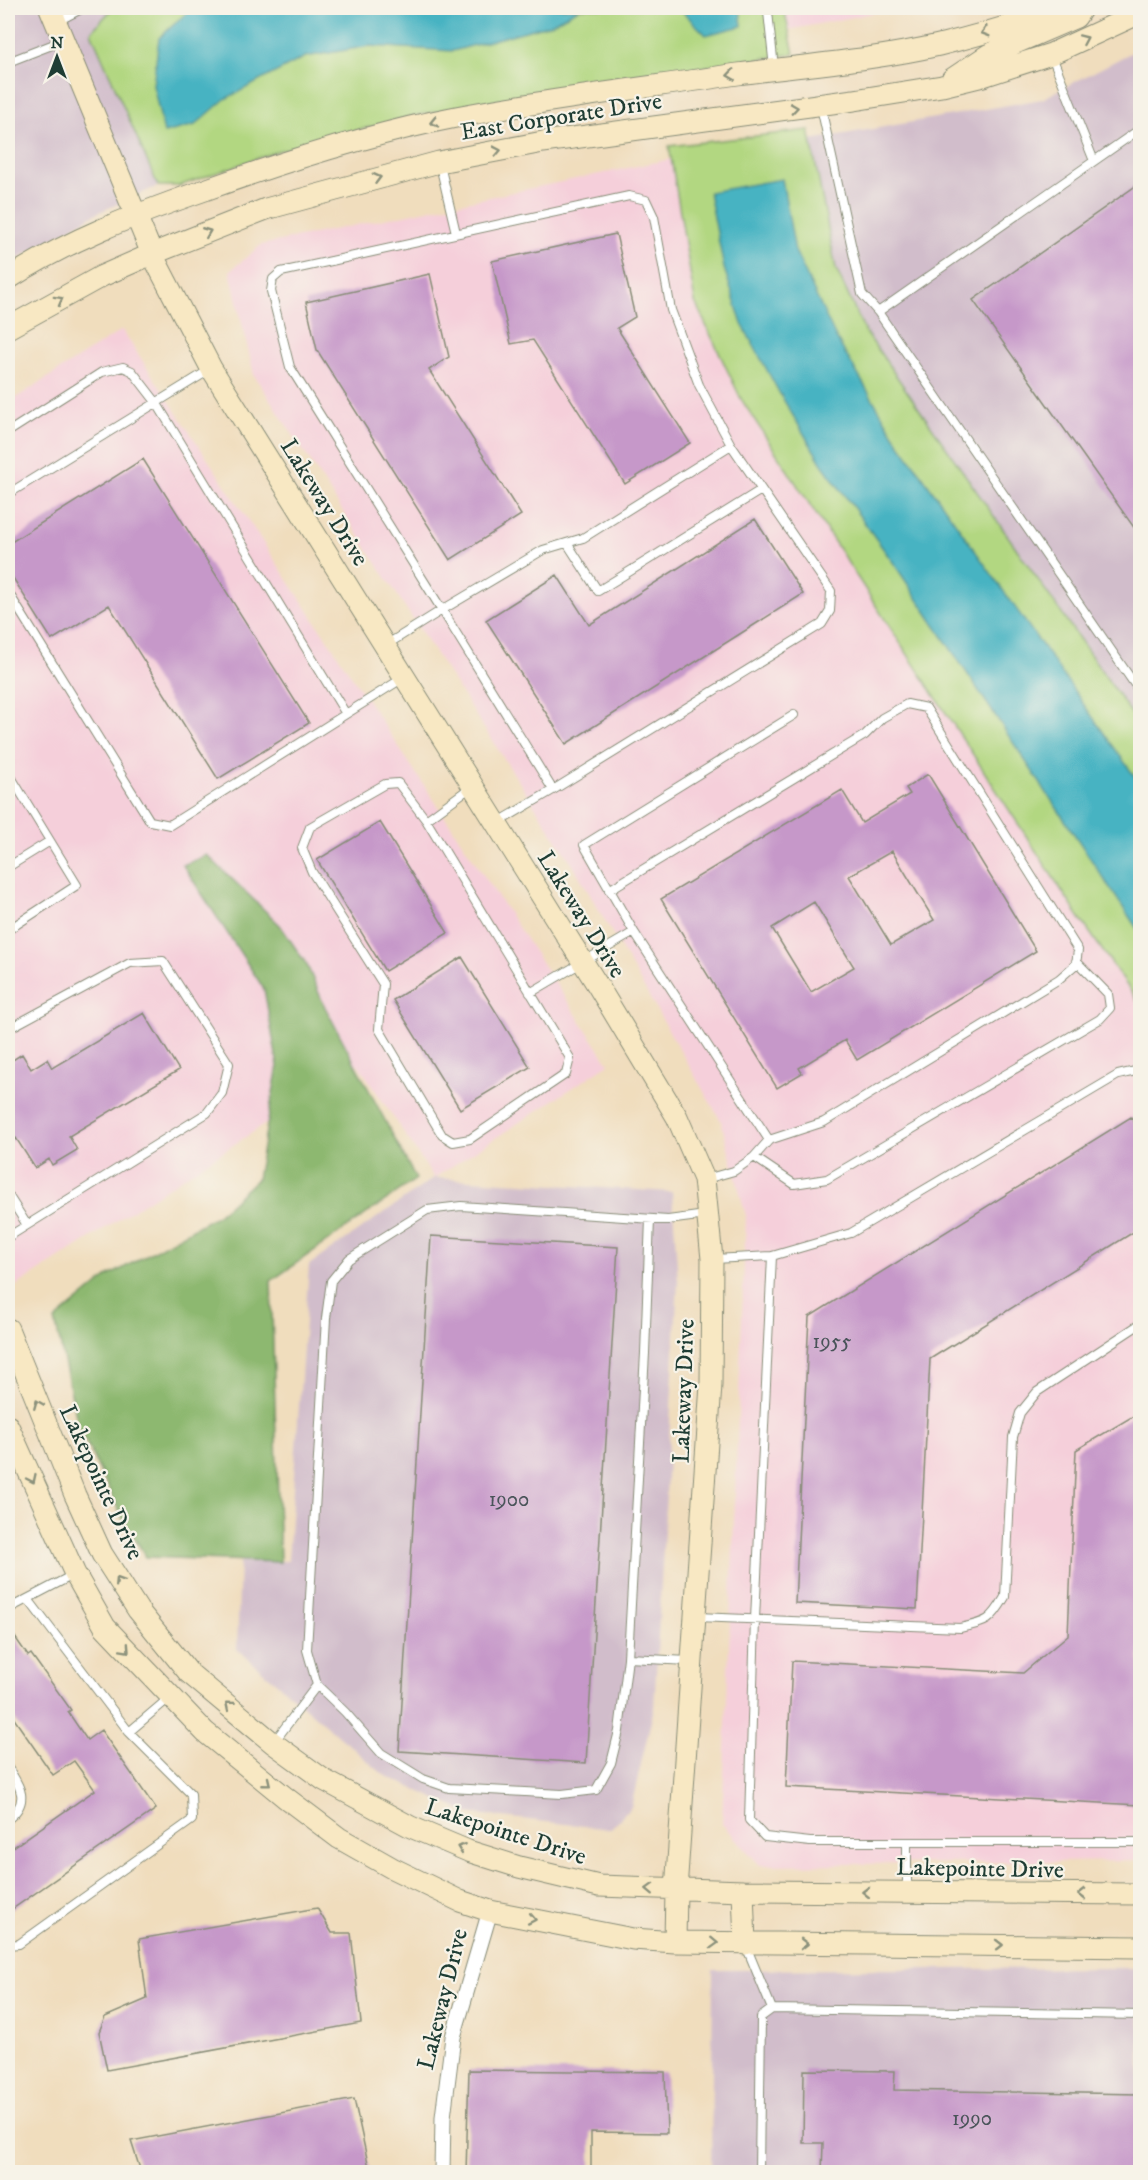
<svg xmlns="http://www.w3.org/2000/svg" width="1148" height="2180" font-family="'IM FELL DW Pica',serif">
<rect width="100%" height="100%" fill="#f7f3e8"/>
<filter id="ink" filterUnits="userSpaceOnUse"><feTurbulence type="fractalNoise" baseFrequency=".0167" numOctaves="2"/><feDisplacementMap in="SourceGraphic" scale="12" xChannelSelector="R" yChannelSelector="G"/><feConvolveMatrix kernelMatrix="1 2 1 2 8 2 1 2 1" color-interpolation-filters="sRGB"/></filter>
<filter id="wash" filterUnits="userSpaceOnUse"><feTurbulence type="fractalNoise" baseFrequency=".008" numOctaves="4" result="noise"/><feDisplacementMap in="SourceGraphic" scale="24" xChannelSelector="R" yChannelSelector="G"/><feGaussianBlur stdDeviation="1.35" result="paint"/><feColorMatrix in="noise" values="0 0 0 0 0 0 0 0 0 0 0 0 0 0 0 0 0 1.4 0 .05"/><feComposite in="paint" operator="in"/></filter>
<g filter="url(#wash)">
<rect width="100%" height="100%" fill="#f0ddbd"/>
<path fill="#f5cfda" d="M784,8H898L789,30Z
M671,159L695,302L740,399L1079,917L1140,1004V1861L760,1865L722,1824L746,1216L721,1121L570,860L254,375L230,271L261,245Z
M122,330L609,1064L434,1178L358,1064L16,1286L8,1272V403Z"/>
<path fill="#d1bdcb" d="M8,8H113L91,32L158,186L95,214L8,264Z
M1140,48V726L865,331L836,269L811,140L1042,99Z
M434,1178L672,1192L678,1281L654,1708L631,1807L610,1829L467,1813L384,1775L237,1649L240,1562L288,1561L309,1265Z
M1140,1968V2172H711L713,1970Z"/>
<path fill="#b2d781" stroke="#688a5a" stroke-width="1.5" d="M113,8H784L794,54L586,84L413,116L278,151L179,186H158L91,32Z
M809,130L836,269L865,331L1140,726V1004L1079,917L741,399L695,302L669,146Z"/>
<path fill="#8db86f" stroke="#567a52" stroke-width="1.5" d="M207,855L280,925L307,965L324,1005L416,1179L271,1281L280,1562L146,1557L122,1517L78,1425L55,1320L107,1277L218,1215L257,1179L278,1066L264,989L183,865Z"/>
<path fill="#46b3c2" stroke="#32787b" stroke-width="1.5" d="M192,8H580L551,24L453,51L370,46L305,57L225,99L195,125L164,133L153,85L159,38Z
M679,8H740L742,26L706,35Z
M782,179L795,251L836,338L899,443L1140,784V933L895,565L822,464L780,394L742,324L724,268L709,192Z"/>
<g id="blocks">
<path fill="#c698c9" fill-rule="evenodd" d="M1140,183V536L973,300Z
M616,234L635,317L617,328L690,443L625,484L533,340L511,344L492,261Z
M430,274L449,357L429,370L521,515L450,560L317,350L306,302Z
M143,459L309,723L218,779L109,605L52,640L8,570V544Z
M755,519L803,594L566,744L486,620L557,575L589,625Z
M928,774L1036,951L857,1060L845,1040L799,1068L802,1073L777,1088L661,899L842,790L862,823L910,794L906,788ZM892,851L934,920L891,945L849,876ZM814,902L854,967L811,992L772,928Z
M380,822L448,933L385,971L317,860Z
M462,957L530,1067L460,1109L393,1000Z
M144,1013L179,1070L69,1136L77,1150L52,1165L49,1159L35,1168L16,1138L8,1143V1063L22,1054L31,1069L47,1059L52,1068Z
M1131,1117L1140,1133V1228L930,1359L917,1609L795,1603L809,1317Z
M431,1236L618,1247L586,1763L399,1751Z
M1140,1412V1805L786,1787L792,1661L1023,1673L1068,1635L1076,1450Z
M8,1627L28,1656L31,1654L71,1710L68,1712L87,1740L101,1730L156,1809L8,1912V1851L95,1790L74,1761L53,1775L8,1710Z
M317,1908L332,1933H351L361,2023L107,2070L99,2032L105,2017L147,1999L139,1939Z
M469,2070L665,2072L667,2133L591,2132V2172H466Z
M804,2070L895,2071L894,2090L1140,2094V2172H822L823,2143H803Z
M354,2099L370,2172H141L131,2141Z"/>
</g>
</g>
<g filter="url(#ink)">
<use href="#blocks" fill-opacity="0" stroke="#888d78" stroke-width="1.5"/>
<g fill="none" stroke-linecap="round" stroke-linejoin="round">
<defs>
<path id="lane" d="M58,21L83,8
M1051,54L1094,161
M8,62L62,41
M774,68L768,12L774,8
M821,107L862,294L878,312L1140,129
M440,165L456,233
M878,312L1140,692
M8,432L102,372L123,367L132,371L156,402L346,714
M8,494L211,369
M567,543L598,591L761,490
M8,592L150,821L170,825L403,678
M386,645L442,610L290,367L271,291L273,279L281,272L629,196L646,200L654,217L671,310L699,385L731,445L831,591L830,611L822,624L553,790L442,610L543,550L583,538L731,445
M8,772L77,885L8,930
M426,820L570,1058L566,1074L470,1139L453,1142L442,1135L379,1029L383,984L312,872L302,848L310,827L385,784L398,783L426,820L471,787
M497,823L553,790
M8,867L50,841
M609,890L865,735L882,718L907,704L926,708L1078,950L1076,964L1059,979L824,1122L769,1140L754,1157L734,1171L706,1179
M634,932L769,1140
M530,993L634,932L584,845L794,715
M8,1029L130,963L163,961L229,1064L222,1093L207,1113L8,1237
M754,1157L794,1184L827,1179L1100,1019L1110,1008L1108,994L1076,961
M8,1195L27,1225
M772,1256L755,1619L749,1820L765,1837L810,1842H1140
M714,1259L772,1256L851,1233L1118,1075L1140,1070
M8,1609L73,1575
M697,1617L960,1628C988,1622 991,1621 1005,1597L1013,1437L1020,1413L1037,1392L1140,1324
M628,1658L689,1661
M317,1685L345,1712L381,1753L423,1779L449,1788L562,1794L596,1790L611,1763L619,1731L628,1658L645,1353L650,1219
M129,1732L169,1698
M274,1742L317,1685L307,1650L326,1318L331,1281L349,1259L427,1210L461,1206L668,1220L706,1215
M8,1768C21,1787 30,1802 8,1819
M907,1842V1891
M8,1945L19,1944L192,1820L191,1794L129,1732L28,1599
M746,1946L772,2009
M759,2172L761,2017L772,2009L1140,2015"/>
<path id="street" d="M442,2172L443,2117L453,2037L490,1911"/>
<path id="secondary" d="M50,8L152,254L211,368L598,986L677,1117L704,1179L712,1259L711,1385L676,1890L675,1942
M952,79L988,55L1076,17L1082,8
M8,279C68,240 134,215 202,191C285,161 369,134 456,117C549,99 644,88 738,74C805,65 874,60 939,45C980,35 1021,23 1060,8
M8,328L102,276L152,254L266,209L321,194L439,162L543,142L854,100L942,86L983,76L1051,54L1140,13
M8,1329L75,1495L102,1554L138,1610L189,1673L273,1743L324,1780L411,1827L468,1851L519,1867L599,1886L743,1891L1140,1894
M8,1426L75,1574L105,1627L205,1732L286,1798L339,1838L392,1868L460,1901L490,1911L633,1939L675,1942L1140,1947
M743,1891L745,1944"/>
</defs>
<use href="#lane" stroke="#888d78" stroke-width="10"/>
<use href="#street" stroke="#888d78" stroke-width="17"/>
<use href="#secondary" stroke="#888d78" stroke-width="23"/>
<use href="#lane" stroke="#fff" stroke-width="8"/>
<use href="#street" stroke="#fff" stroke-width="15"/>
<use href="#secondary" stroke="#f8e8c3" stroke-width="21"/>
</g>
<defs><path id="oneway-chevron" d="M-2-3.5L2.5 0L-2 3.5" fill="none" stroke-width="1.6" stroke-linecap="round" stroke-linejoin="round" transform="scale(1.5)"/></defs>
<g stroke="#8c927c">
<use href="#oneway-chevron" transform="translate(985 32) rotate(164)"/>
<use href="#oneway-chevron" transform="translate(1084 39) rotate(-24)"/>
<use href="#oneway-chevron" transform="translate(731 75) rotate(172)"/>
<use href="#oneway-chevron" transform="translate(794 108) rotate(-8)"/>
<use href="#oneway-chevron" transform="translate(434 122) rotate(167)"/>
<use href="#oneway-chevron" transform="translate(497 151) rotate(-11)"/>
<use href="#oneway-chevron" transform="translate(377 178) rotate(-15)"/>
<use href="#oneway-chevron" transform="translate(207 232) rotate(-22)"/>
<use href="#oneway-chevron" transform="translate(59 300) rotate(-29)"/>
<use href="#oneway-chevron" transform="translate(38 1404) rotate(-112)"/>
<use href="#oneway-chevron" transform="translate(32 1479) rotate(65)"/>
<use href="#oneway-chevron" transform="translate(119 1581) rotate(-122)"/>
<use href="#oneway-chevron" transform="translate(126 1649) rotate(47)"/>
<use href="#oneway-chevron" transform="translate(229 1705) rotate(-140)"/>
<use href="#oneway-chevron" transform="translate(267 1783) rotate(39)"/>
<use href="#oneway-chevron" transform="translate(461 1848) rotate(-159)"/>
<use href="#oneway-chevron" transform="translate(650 1889) rotate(-178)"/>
<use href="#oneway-chevron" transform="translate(866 1892) rotate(-179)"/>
<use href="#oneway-chevron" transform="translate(1082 1894) rotate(-179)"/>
<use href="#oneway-chevron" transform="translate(532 1919) rotate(11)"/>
<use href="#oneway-chevron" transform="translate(714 1943) rotate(2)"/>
<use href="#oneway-chevron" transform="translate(804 1944)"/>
<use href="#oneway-chevron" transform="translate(999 1945)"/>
</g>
</g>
<g text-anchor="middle" stroke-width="4.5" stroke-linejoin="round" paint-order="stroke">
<g font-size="21" fill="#495459">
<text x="832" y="1348">1955</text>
<text x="509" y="1506">1900</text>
<text x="972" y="2125">1990</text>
</g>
<g font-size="24" fill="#1f3d34" stroke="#f7f3e8">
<text transform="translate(561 116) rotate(-9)" y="8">East Corporate Drive</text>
<text transform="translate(325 502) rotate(58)" y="8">Lakeway Drive</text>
<text transform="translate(582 914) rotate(58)" y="8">Lakeway Drive</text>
<text transform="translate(683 1391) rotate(-88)" y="8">Lakeway Drive</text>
<text transform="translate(102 1482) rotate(65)" y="8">Lakepointe Drive</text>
<text transform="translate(506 1831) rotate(18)" y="8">Lakepointe Drive</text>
<text transform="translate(980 1868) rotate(1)" y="8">Lakepointe Drive</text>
<text transform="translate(442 1999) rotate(-76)" y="8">Lakeway Drive</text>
</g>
</g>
<rect width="1148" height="2180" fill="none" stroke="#f7f3e8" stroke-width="30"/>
<g transform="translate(57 57)" stroke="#f7f3e8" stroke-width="4.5" paint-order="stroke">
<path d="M0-4.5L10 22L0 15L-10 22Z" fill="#1f3d34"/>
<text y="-9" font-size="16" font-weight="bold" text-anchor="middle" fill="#1f3d34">N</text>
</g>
</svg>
